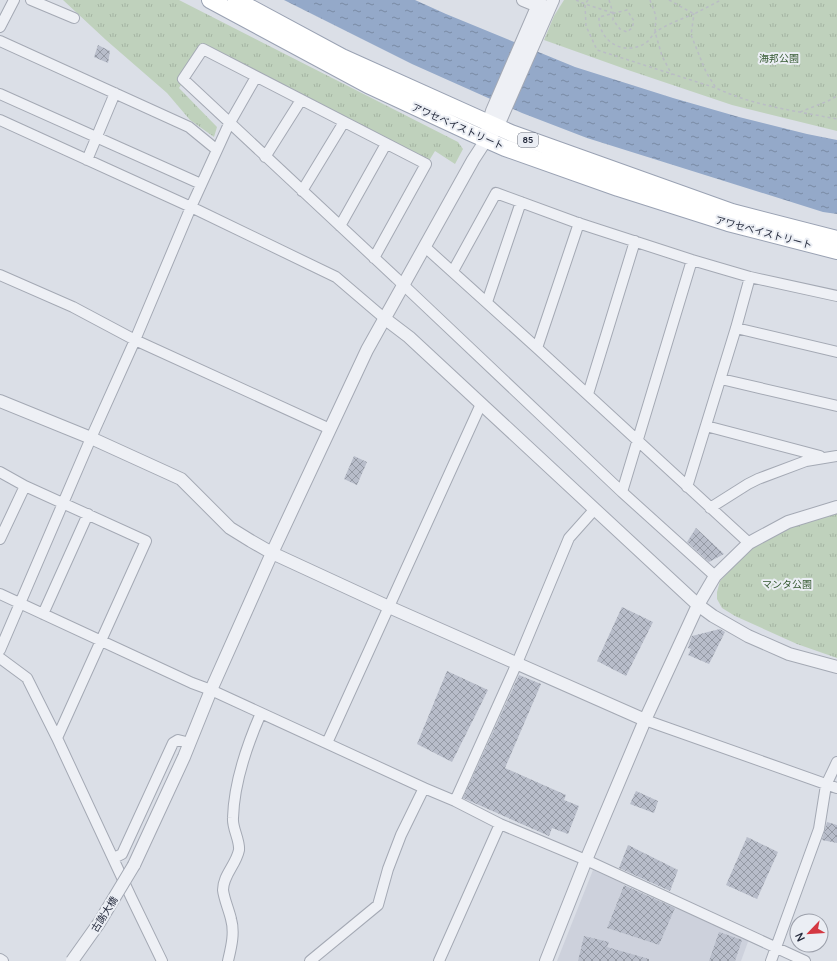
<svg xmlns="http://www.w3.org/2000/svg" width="837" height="961" font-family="Manrope,'Noto Sans JP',sans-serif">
<defs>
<pattern id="park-tufts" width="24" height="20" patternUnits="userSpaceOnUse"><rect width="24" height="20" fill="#bfd1bc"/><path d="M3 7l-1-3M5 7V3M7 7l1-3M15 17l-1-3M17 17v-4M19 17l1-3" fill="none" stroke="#a4b4a2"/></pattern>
<pattern id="water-ripples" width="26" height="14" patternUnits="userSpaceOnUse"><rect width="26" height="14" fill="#94a9c9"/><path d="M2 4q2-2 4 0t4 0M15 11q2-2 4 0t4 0" fill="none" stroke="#798aa4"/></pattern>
<pattern id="building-cross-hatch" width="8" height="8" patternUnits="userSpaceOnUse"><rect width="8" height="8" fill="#b8bdca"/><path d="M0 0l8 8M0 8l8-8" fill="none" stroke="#959aa5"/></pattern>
</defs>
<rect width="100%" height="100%" fill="#dbdfe7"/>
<path fill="#cdd1dc" d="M593,870L624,884L607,928L659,945L675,907L749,939L741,961H557Z"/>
<path fill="url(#park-tufts)" d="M63,0H179L458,142L463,149L455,164L435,151L427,164L205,48L179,88L217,127L214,137L190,120L167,93L106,40Z
M564,0H837V131L732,105L628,70L544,40L554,16Z
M837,510V658L797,644L735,616L722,608L717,599V592L720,581L753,546L788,525Z"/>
<path fill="url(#water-ripples)" d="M284,0H415L446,14L575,67L673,98L739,117L807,134L837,140V214L823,212L587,138L522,113L412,64Z"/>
<path fill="url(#building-cross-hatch)" d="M98,45L110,51L108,63L94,57Z
M354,456L367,462L357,485L344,479Z
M696,528L724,554L709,562L687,542Z
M622,607L653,622L626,676L597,661Z
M720,629L725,632L709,664L688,655L691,649L688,648L692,636Z
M447,671L488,690L452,762L417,744Z
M519,675L541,684L505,768L566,795L564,800L579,806L568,834L552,828L549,836L463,798Z
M636,791L658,801L654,813L630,804Z
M827,822L837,825V843L822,840Z
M747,837L778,852L757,899L726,885Z
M628,845L678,870L670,891L619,868Z
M624,885L675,908L659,945L607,928Z
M719,932L742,940L735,961H709Z
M584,936L609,942L607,947L649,959V961H578Z"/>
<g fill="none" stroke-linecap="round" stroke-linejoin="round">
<defs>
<path id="minor" d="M31,0L74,18
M0,27L14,0
M0,41L189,127L217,150
M0,94L201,184
M0,120L191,207L336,277L384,318
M265,157L301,100
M87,160L115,93
M302,191L344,122
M340,226L386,144
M425,247L537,348L749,543
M374,258L426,164L203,49L183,79C254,146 325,212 396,278L622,492L715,576
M453,271L496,193L575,222L692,260L750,277L837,296
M0,275L73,307L135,340L330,429
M487,302L521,202
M736,328L837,352
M537,348L579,223
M721,379L837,406
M588,394L635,241
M706,426L820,456
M0,472L25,486L146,541L57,738
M687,487L736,328L750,277
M622,492L692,260
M710,508L748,484L758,479L806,461L837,456
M0,539L25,486
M0,594L192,683L211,690L424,788L455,801L500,824L586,860L805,961
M43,614L88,514
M0,650L91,438L135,340L191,207L228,126L256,77
M0,658L27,678L57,738L131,897L162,961
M645,720L837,788
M327,743L481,404
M455,801L517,663L569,538L594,510
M114,858L122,854L173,743L178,740L190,743
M0,959L3,961
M228,961C231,948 235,933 231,919C229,910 224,899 223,890C223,875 236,865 239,850C240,840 232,828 233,818C234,782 247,745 261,713
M310,961L378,905L388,869L401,835L424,788
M439,961L500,824
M771,961L819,829L826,785L837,762"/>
<path id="tertiary" d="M523,0L545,9
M487,131L488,124L492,111L540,0
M384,318L409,337L698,605L713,616L748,636L789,654L837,667
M0,401L91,438L181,479L230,528L251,541L272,553L389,607L645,720
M134,865L184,757L211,690L272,553L367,350L473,160L486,140L497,128L553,0
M546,961L586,860L645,720L698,605L715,576L749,543L788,522L837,507"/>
<path id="primary" d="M210,0L368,85L469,132L505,148L618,188L728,223L837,251
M236,0L342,57L511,133L732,212L837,239"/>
</defs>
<use href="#minor" stroke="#a4a9b4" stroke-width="12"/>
<use href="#tertiary" stroke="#a4a9b4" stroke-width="14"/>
<use href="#primary" stroke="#9aa2b3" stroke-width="18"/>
<path stroke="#babdc5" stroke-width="1.5" stroke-dasharray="3 3" stroke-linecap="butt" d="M576,0L585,4L613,13
M588,0L585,4L586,26L597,50L716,88C754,106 796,111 837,119
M609,0L613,13V20L620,29L627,32L632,28L634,21L627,10L599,17C599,21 599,26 601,29C608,47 628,53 644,44C650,41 652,34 657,31C668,24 681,19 694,14L691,35L706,72L716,88
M650,0L656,16L655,32L662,56L672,75
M669,0L694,14L721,0
M800,112L828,101L837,96"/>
<use href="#minor" stroke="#eef0f5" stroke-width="10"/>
<use href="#tertiary" stroke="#eef0f5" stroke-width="12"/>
<use href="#primary" stroke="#fff" stroke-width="16"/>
<defs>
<path id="tertiary-bridge" d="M72,961L99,923L134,865"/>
</defs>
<use href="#tertiary-bridge" stroke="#a4a9b4" stroke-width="14" stroke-linecap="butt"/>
<use href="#tertiary-bridge" stroke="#eef0f5" stroke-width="12"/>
</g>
<g text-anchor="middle" stroke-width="4" stroke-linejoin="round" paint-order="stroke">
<rect fill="#ebeef4" stroke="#606674" stroke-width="1" x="518" y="133" width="20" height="14" rx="3"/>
<g font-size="9" font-weight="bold" fill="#252b3d">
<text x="528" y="143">85</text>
</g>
<g font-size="10" fill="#355931" stroke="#ebeef4">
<text x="779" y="62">海邦公園</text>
<text x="787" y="588">マンタ公園</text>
</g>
<g font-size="10" fill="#252b3d" stroke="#ebeef4">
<text transform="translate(458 126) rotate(24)" y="4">アワセベイストリート</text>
<text transform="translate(764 232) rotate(15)" y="4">アワセベイストリート</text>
<text transform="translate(104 914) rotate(-58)" y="4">古謝大橋</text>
</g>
</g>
<g transform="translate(809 933) rotate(245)"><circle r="19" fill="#ebeef4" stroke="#9ca0ab"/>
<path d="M0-3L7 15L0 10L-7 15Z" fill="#d43842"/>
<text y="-6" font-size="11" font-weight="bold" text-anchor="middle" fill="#252b3d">N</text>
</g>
</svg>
